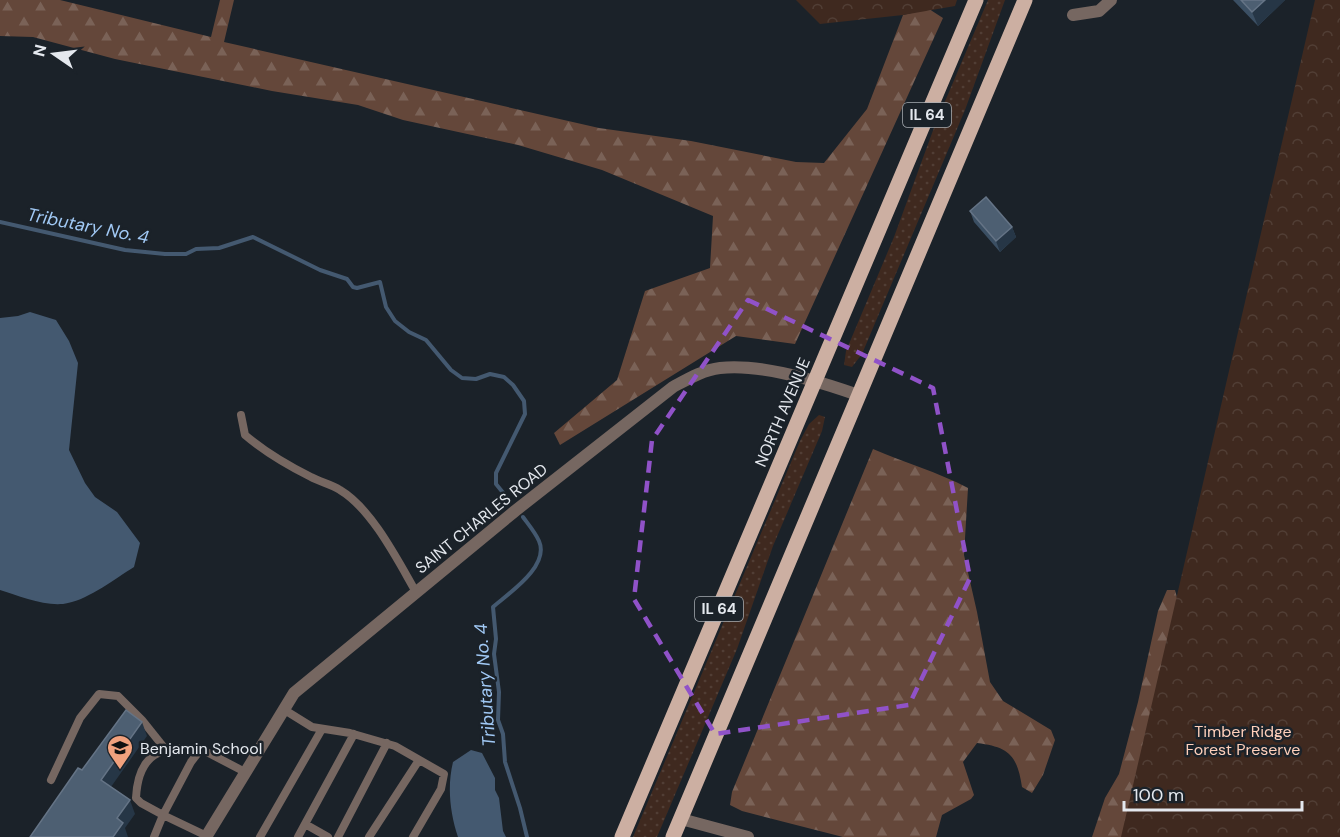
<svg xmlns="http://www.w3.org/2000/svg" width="1340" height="837" font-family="'DM Sans',sans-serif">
<defs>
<pattern id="grass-dots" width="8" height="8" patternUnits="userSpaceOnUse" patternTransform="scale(1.5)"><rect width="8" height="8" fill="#3f291f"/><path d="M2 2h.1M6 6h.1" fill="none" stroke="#513e35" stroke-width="1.8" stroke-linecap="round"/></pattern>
<pattern id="forest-firs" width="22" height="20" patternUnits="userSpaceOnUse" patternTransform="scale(1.5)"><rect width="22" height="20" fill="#64473a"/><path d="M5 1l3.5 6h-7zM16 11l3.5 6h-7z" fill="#7a6257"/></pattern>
<pattern id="park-crowns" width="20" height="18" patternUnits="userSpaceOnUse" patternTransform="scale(1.5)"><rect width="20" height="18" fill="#3f291f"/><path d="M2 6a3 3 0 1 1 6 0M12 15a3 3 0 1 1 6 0" fill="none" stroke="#513e35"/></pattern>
</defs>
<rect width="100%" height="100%" fill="#1b2229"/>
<path fill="url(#grass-dots)" d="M988,0H1005L965,110L862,354L852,367L844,365L846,351L894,237L935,125Z
M819,415L825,417L822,431L773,546L737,649L657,837H633L800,441L809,424Z"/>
<path fill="url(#forest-firs)" d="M0,0H60L211,37L220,0H234L224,42L599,128L691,141L796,162L824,163L867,109L903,15L929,9L943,18L795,344L736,336L560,445L554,433L617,380L645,291L710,268L713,216L602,170L518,145L403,120L358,105L272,91L115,59L33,37L0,36Z
M873,449C905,463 938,472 968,488L964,555L977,612L990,682L1003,701L1051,730L1055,740L1043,775L1032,793L1022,787C1017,755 1009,747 977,743L963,762L974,795L971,799L942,815L936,837H843L742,811L730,805L732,792Z
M1167,590H1175L1182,617L1142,837H1092L1105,798L1119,774L1138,702L1158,611Z"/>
<path fill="url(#park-crowns)" d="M796,0H957L955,6L903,15L820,24Z
M1315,0H1340V837H1121Z"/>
<path fill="#445970" d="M30,312L56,320L69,341L78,363L69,450L85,483L95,497L117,512L140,543L134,567C116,578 89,599 68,603C49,608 19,596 0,590V318L18,316Z
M471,750L482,753L495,778V790L499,798L503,831L506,837H458C450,813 447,787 453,762Z"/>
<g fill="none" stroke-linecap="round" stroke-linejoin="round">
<path stroke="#445970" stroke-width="4" d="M0,222L125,250L165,254H186L196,249L219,248L253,237L320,270L347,279L353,287L357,288L380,282L386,307L395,321L409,332L426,340L451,370L462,378L476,379L490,374L504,377L513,385L524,401L525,414L496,473V484L509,500
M523,517C528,524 535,532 539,541C550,566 509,593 493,607L496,639L494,654L499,692L498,720L503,734L505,762L520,808L527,837"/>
<path stroke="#766761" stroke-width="8" d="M241,415L245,435C265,452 287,465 311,477C320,482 331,484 340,490C372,509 398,561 416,592
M283,709L312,727L350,733L395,746L444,774L441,789L413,837
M51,780L80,718L99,694L118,696L142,720L166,750
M305,824L354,734
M207,836L163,815L191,762L201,749L245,772
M154,837L163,815L141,803L136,798C138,755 160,744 201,749
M260,837L322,729
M298,837L305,824L328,837
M338,837L387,743
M369,837L419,760"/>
<path stroke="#766761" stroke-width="12" d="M1073,15L1099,11L1111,0
M681,819L748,837
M206,837L294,693L515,511L673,387C688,379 703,370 720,368C760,363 821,382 858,395"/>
<path stroke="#ccafa2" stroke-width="15" d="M622,837L976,0
M673,837L1025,0"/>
</g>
<path fill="#3b4f63" d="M1233,0H1285L1258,26Z
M970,211L1012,227L1016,237L1000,252L974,222Z"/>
<path fill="#263646" d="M1265,0H1285L1258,26L1252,12Z
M1012,227L1016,237L1000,252L996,241Z
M142,722L147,736L106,794L101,780Z
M130,800L135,814L125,828L128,837H113L117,818Z"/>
<path fill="#4d5f72" stroke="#657486" stroke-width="1.5" d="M1241,0H1265L1252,12Z
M986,197L1012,227L996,241L970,211Z
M126,710L142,722L101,780L130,800L117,818L123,823L113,837H30L78,768L82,770Z"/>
<path fill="none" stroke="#9052c8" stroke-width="4.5" stroke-dasharray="12 8" stroke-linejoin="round" d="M748,300L933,388L970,578L909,705L715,734L634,599L652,440Z"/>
<defs>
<symbol id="school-pin" viewBox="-11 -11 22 30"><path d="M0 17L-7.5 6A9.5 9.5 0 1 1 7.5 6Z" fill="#f1a17d" stroke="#1b2229"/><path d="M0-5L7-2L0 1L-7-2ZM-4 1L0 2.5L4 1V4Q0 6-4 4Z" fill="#111"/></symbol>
</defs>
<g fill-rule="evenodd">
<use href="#school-pin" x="105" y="733" width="30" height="40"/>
</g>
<g text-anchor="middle" stroke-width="5" stroke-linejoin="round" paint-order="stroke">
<g fill="#1b2229" stroke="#a8adb3" stroke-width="1.5">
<rect x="903" y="103" width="48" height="24" rx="4.5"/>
<rect x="695" y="597" width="48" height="24" rx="4.5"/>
</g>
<g font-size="15" font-weight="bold" fill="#e4e8ee">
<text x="927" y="120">IL 64</text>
<text x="719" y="614">IL 64</text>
</g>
<g font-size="16" fill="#e4e8ee" stroke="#1b2229">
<text transform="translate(782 412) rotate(-67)" y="6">NORTH AVENUE</text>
<text transform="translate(481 518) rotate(-39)" y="6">SAINT CHARLES ROAD</text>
</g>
<g font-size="16" fill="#fecfba" stroke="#1b2229">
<text x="1243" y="737">Timber Ridge<tspan x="1243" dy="18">Forest Preserve</tspan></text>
</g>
<g font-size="16" fill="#e4e8ee" stroke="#1b2229" text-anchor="start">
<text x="140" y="754">Benjamin School</text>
</g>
<g font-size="18" font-style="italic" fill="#a1c9f5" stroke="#1b2229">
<text transform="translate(88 226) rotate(11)" y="6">Tributary No. 4</text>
<text transform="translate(485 685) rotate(-94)" y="6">Tributary No. 4</text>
</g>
</g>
<g transform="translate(54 54) rotate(284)" stroke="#1b2229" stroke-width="4.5" paint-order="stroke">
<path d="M0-4.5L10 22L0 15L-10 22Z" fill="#e4e8ee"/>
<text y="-9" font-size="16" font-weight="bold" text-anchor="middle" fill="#e4e8ee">N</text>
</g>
<path d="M1124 801v9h178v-9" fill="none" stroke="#e4e8ee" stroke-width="3"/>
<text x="1133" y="801" font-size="18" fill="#e4e8ee" stroke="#1b2229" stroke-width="4.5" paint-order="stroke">100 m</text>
</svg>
